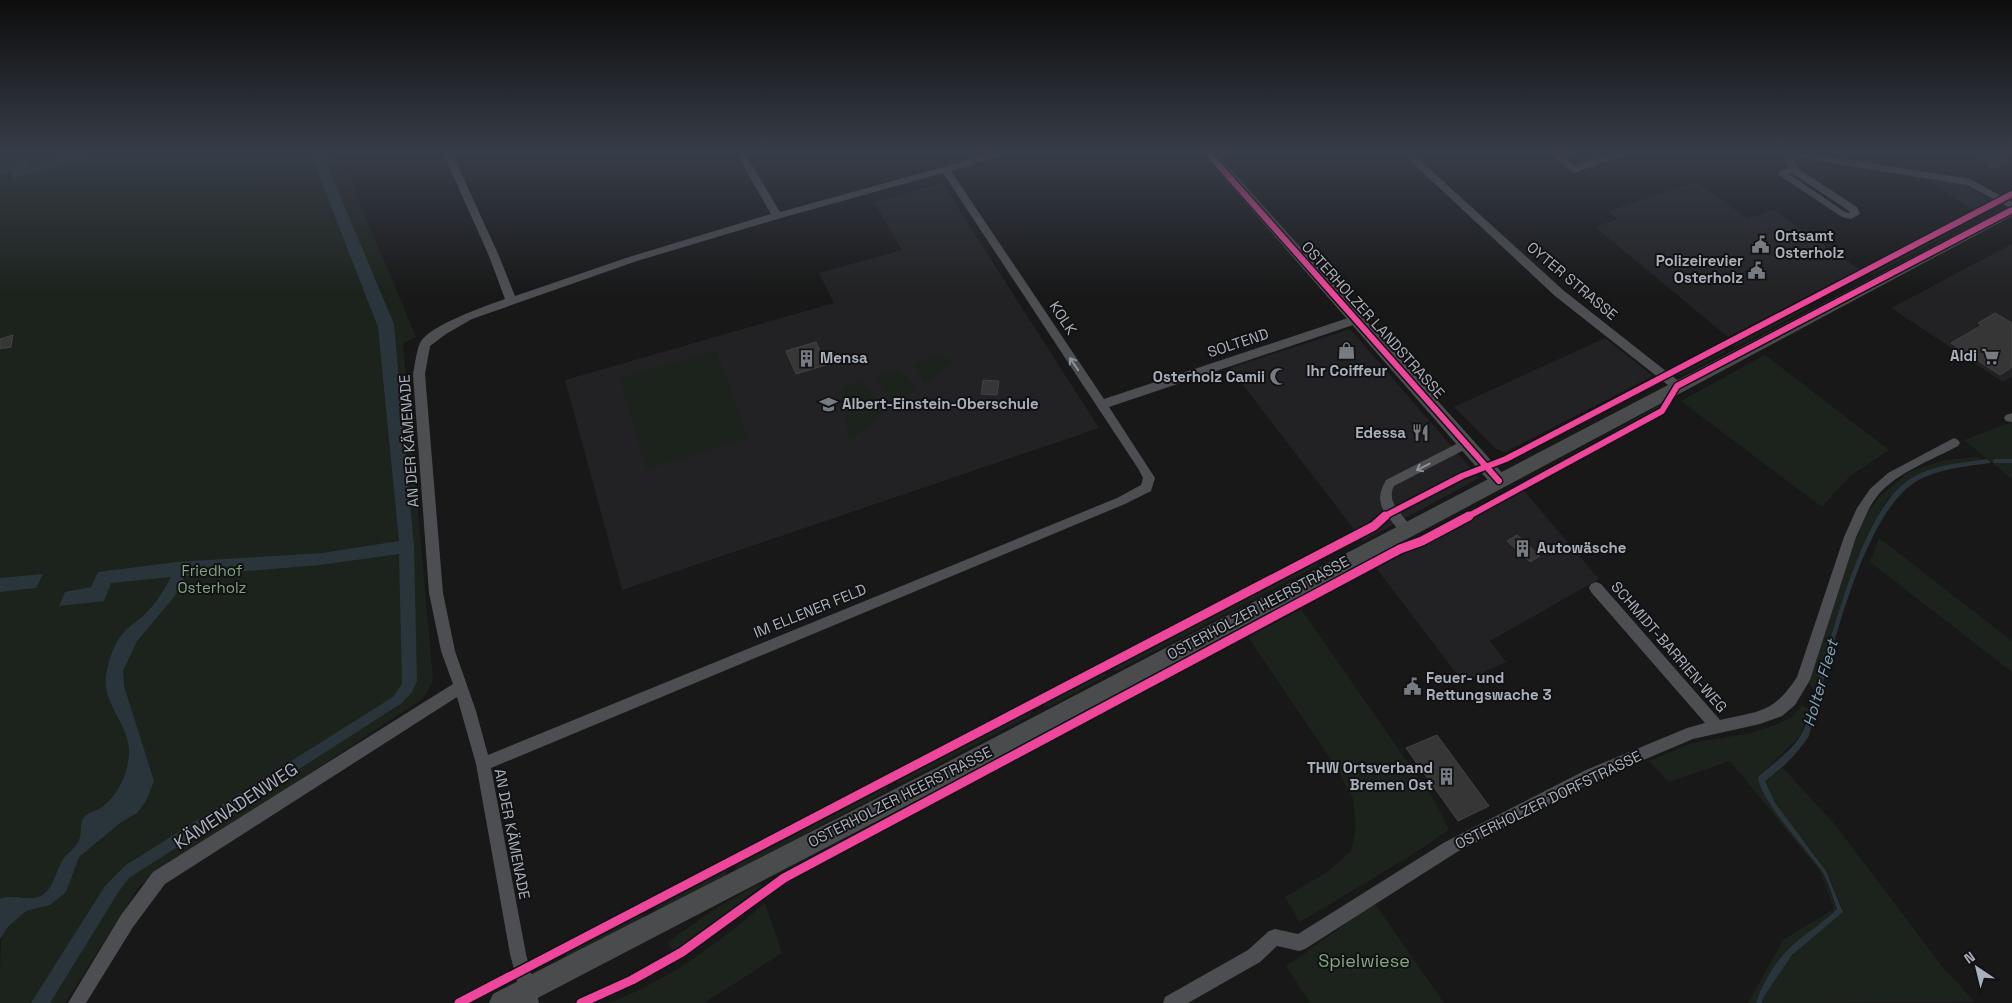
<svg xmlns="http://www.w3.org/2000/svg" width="2012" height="1003" font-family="'Space Grotesk',sans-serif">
<rect width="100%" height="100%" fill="#181818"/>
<path fill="#222224" d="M1925,179L1964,184L1993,202L1975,211Z
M1697,182L1748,219L1773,210L1860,270L1728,337L1595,227L1617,219L1608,211Z
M942,183L1099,428L622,590L565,380L834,303L819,273L902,250L874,202Z
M2012,244V377L2003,382L1891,308Z
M1350,329L1479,478L1363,541L1230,368Z
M1605,338L1653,376L1505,452L1496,449L1454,407Z
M1524,491L1599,579L1490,641L1506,662L1463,682L1376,568Z"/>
<path fill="#1c231c" d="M0,153H339L416,337L403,343L433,680L426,694L418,702L140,885L65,1003H0C0,991 0,944 2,936C12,920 23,918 30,899C20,896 9,895 0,899Z
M1582,153H1618L1580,165L1570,157Z
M1947,231L1951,234L1872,275L1868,272Z
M1809,303V308L1736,347L1729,345Z
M1723,348L1725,352L1685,373L1680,375L1673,374Z
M716,351L748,438L646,469L620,378Z
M941,355L953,362L925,383L914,364Z
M1765,355L1889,450L1850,476L1822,507L1681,401Z
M898,369L919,388L893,408L876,376Z
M860,381L886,413L849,441L841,387Z
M1665,402L1659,411L1612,437L1609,434Z
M2012,422V479L1964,440Z
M1979,457L1983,460L1937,468L1888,498L1866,538L1853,571L1815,690L1808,684L1852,548L1863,520L1879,497L1909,472L1926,466L1945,460Z
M1879,538L2012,641V672L1870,562Z
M1317,560L1319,565L1116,671L1112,668Z
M1326,582L1330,584L1243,631V626Z
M1301,609L1436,803L1449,830L1410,856L1300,922L1285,897L1327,872L1351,851L1356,827L1353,799L1336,767L1248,637Z
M1229,634L1234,636L1099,708V702Z
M1105,672V676L1049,707L1043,705Z
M1802,705L1810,710L1799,737L1758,777L1770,803L1822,871L1837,910C1804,941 1771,955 1756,1003H1748L1783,940L1834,909L1820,871L1730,761L1669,782L1649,761L1692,743L1751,733L1775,725L1792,717Z
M1032,710L1031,715L900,784L895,782Z
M1020,744L1024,747L958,783L959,778Z
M1783,768L1836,826L1941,965L1975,1002L1762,1003L1763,998L1792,955L1843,911C1838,898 1833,884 1826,872C1811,844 1772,812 1765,781Z
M944,785L948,788L779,878V873Z
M888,786L887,791L738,869L734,866Z
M726,870V875L658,911L653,908Z
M758,884L763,886L688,942L672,951L668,942L710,912Z
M765,903L782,953L704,1003H610C668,980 718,944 765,903Z
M1375,904L1444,1003H1310L1286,966C1317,946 1344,923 1375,904Z
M644,912L643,919L567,958L566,953Z"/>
<path fill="#2a353b" d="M76,153H97L14,179L12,171L0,175V169L26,161L28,168Z
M310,153H322L394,324L414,547L417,681L412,692L402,703L129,878L119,891L50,1003H31L105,886L126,865L393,697L402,684L399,554L320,565L185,576L174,597L137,641L123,671L124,686L154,781L146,801L137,813L120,823L79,857L66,892L50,905L26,911L8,927L0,939V899C14,892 31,904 44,894C55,885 56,869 64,858C69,851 78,847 80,837C82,830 79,822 85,816C89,812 97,811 102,807C119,794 129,772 129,751C129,725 102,703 106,676C108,660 115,640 127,629C133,623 140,620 145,614C156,604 164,590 171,577L111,583L104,601L59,606L65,592L91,587L98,572L177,562L322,553L399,541L378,327Z
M1987,459L1991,463C1967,466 1930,470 1911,485C1858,525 1827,671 1809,736C1797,754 1783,768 1765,781L1775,803L1826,871L1843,912L1792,955L1763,998L1762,1003H1756C1763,981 1777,959 1794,944C1808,932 1824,922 1837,909C1832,896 1828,881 1821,870C1805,847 1761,802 1758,777C1771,765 1789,753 1799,738C1810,721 1812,699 1818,680C1835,627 1862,514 1907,481C1929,465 1961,463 1987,459Z
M43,574L36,588L0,592V578Z"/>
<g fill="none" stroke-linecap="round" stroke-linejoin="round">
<path stroke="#2a353b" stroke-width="4" d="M1995,461H2012"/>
</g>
<path fill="#363637" stroke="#404244" d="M1969,153H1999L2012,161L1993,168Z
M1995,313L2012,323V367L2000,375L1951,343L1982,325L1978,323Z
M13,335L11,347L0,349V339Z
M816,342L826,365L796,374L786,351Z
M983,380L999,381L997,395L981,394Z
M1517,535L1540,556L1530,562L1507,541Z
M1437,735L1489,806L1458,821L1406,748Z"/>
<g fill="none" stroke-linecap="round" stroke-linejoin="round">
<path fill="#4c4e51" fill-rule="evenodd" d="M443,153H452L499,256L515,296L629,257L771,214L736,153H745L780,212L994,153H1010L951,171L1104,399L1351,317L1355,316L1360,320L1359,323L1109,407L1155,478L1151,491L1125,504L491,768L526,954L539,1003H523L510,954L476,764L457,697L165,884L133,927L86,1003H68L121,915L153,872L453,684L441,651L429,593L413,374C415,365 416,352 420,343C429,325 486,306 505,299L489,256ZM943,173L1139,470L1143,478L1141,485L1117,498L488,755L476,711L455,651L443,593L425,374L430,346L446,334L472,319L637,261L781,218Z
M1402,153H1412L1563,290L1681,383L1683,386L1681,389H1673L1555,296Z
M1563,153H1578L1566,159L1575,166L1616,153H1631L1574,173L1554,158Z
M1782,153H1807L1970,179L2012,202V209L1967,185L1794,157L1797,168L1857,207L1860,214L1851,219L1842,217L1779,175V171L1788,168ZM1792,173L1849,211V213L1845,212L1789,174Z
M2012,413V422L2006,421L2004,418L2006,415Z
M1954,438L1958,440L1960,443L1958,446C1932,460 1898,472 1878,495C1868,507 1863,523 1856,537L1810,680L1795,705L1782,716L1760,724L1693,739L1596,780L1457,852L1305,949L1299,951L1277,946L1260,962L1188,1003H1163L1165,997L1248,950L1269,931L1275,929L1298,934L1445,842L1586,770L1687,728L1705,723L1591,592L1589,588L1591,584L1596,582L1601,584L1720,720C1759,711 1773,714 1797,677L1844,537L1857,508L1870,489L1888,473Z
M1466,439L1470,441L1472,444L1470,447L1394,486C1385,504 1405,515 1412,529L1411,533H1401C1386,513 1372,505 1386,480Z"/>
<path fill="#4b4d50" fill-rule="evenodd" d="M1202,153H1216L1505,476L1508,481L1505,486L1499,488L1493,486Z"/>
<path fill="#4a4b4d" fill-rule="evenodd" d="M2012,205V216L954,781L528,1003H489L493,994L938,767Z"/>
<defs>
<path id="cycleway-far1" d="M1208,153L1499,481
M1383,517L1462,476L1506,459L2012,194
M1467,517L1662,411L1677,386L2012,210"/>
<path id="cycleway" d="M459,1003L1374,526L1385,516
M581,1003L632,980L682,952L784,878L1400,549L1422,541L1469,516"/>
</defs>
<use href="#cycleway-far1" stroke="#121214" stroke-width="9"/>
<use href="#cycleway" stroke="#121214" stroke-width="12"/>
<use href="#cycleway-far1" stroke="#ed469a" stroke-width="6"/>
<use href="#cycleway" stroke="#ed469a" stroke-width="9"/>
</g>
<defs><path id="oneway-shaft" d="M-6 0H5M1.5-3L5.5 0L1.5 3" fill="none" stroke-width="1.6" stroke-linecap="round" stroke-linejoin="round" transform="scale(1.25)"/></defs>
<g stroke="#8d939a">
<use href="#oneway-shaft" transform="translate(1074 364) rotate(-124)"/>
<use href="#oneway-shaft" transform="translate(1423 467) rotate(153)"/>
</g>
<linearGradient id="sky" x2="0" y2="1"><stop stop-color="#0d0d0d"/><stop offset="0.52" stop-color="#373d48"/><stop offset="1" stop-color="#373d48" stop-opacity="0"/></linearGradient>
<rect width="2012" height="294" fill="url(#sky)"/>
<defs>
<symbol id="civic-bare" viewBox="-9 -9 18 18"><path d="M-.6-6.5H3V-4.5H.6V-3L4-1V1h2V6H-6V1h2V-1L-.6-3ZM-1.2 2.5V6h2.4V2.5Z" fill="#767b81" stroke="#121214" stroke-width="2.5" paint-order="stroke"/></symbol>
<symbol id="shop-bare" viewBox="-9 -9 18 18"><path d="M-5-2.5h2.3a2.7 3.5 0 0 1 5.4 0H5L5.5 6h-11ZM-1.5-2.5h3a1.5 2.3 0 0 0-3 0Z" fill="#767b81" stroke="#121214" stroke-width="2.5" paint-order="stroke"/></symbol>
<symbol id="supermarket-bare" viewBox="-9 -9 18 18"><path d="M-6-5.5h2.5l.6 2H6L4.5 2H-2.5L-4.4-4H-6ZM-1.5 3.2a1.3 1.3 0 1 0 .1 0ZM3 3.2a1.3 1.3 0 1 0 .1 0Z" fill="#767b81" stroke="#121214" stroke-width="2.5" paint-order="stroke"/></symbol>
<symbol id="building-bare" viewBox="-9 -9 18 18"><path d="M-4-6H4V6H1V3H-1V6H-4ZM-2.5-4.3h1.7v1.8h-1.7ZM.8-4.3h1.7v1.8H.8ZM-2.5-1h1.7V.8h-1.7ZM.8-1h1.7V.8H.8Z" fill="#767b81" stroke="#121214" stroke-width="2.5" paint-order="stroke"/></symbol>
<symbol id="mosque-bare" viewBox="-9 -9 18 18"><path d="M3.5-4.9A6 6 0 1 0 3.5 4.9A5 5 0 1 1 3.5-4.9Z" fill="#767b81" stroke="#121214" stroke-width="2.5" paint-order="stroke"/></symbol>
<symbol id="school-bare" viewBox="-9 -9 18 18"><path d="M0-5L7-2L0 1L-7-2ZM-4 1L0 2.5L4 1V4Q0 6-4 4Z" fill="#767b81" stroke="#121214" stroke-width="2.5" paint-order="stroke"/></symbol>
<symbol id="restaurant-bare" viewBox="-9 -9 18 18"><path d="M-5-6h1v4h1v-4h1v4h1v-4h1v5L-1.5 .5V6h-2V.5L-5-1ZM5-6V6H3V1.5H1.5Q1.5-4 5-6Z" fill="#767b81" stroke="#121214" stroke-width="2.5" paint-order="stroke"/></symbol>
</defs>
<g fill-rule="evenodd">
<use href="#civic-bare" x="1748" y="232" width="25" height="25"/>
<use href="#civic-bare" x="1744" y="258" width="25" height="25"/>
<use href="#shop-bare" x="1334" y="338" width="25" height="25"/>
<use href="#supermarket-bare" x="1978" y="344" width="25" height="25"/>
<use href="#building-bare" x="794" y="346" width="25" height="25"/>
<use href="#mosque-bare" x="1266" y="364" width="25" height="25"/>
<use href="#school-bare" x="816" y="392" width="25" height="25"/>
<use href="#restaurant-bare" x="1408" y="420" width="25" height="25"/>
<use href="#building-bare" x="1510" y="536" width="25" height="25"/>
<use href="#civic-bare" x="1400" y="674" width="25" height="25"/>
<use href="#building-bare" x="1434" y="764" width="25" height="25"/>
</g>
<g text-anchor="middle" stroke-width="4" stroke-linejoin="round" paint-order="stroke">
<g font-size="15" font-weight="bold" fill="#a9b0ba" stroke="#121214" text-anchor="start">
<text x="1775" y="241">Ortsamt<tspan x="1775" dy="17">Osterholz</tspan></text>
<text x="1743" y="266" text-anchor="end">Polizeirevier<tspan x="1743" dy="17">Osterholz</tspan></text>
<text x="1977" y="361" text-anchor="end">Aldi</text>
<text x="820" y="363">Mensa</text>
<text x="1347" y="376" text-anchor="middle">Ihr Coiffeur</text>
<text x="1265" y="382" text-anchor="end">Osterholz Camii</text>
<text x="842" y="409">Albert-Einstein-Oberschule</text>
<text x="1406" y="438" text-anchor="end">Edessa</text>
<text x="1537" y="553">Autowäsche</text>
<text x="1426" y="683">Feuer- und<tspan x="1426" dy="17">Rettungswache 3</tspan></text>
<text x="1433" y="773" text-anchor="end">THW Ortsverband<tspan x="1433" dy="17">Bremen Ost</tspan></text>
</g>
<g font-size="15" fill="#a9b0ba" stroke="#121214">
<text transform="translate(1572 281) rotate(40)" y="5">OYTER STRASSE</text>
<text transform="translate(1063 318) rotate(57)" y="5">KOLK</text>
<text transform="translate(1373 320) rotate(48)" y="5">OSTERHOLZER LANDSTRASSE</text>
<text transform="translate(1238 343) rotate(-18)" y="5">SOLTEND</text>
<text transform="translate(409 441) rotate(-94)" y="5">AN DER KÄMENADE</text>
<text transform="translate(1258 608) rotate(-28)" y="5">OSTERHOLZER HEERSTRASSE</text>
<text transform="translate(810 611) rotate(-22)" y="5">IM ELLENER FELD</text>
<text transform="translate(1669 647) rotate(49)" y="5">SCHMIDT-BARRIEN-WEG</text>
<text transform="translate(900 797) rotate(-27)" y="5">OSTERHOLZER HEERSTRASSE</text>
<text transform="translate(1548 800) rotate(-26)" y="5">OSTERHOLZER DORFSTRASSE</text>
<text transform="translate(512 834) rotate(79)" y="5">AN DER KÄMENADE</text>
</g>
<g font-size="15" fill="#81a67f" stroke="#121214">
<text x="212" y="576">Friedhof<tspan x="212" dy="17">Osterholz</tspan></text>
</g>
<g font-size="16" font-style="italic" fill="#7ea3b6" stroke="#121214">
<text transform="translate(1820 683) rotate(-74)" y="6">Holter Fleet</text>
</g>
<g font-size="18" fill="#a9b0ba" stroke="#121214">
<text transform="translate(236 806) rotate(-33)" y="6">KÄMENADENWEG</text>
</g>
<g font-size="18" fill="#81a67f" stroke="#121214">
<text x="1364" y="967">Spielwiese</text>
</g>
</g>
<g transform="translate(1977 968) rotate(325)" stroke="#121214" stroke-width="4" paint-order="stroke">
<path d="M0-4L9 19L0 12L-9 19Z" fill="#a9b0ba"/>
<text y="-8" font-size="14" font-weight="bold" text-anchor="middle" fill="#a9b0ba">N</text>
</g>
</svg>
